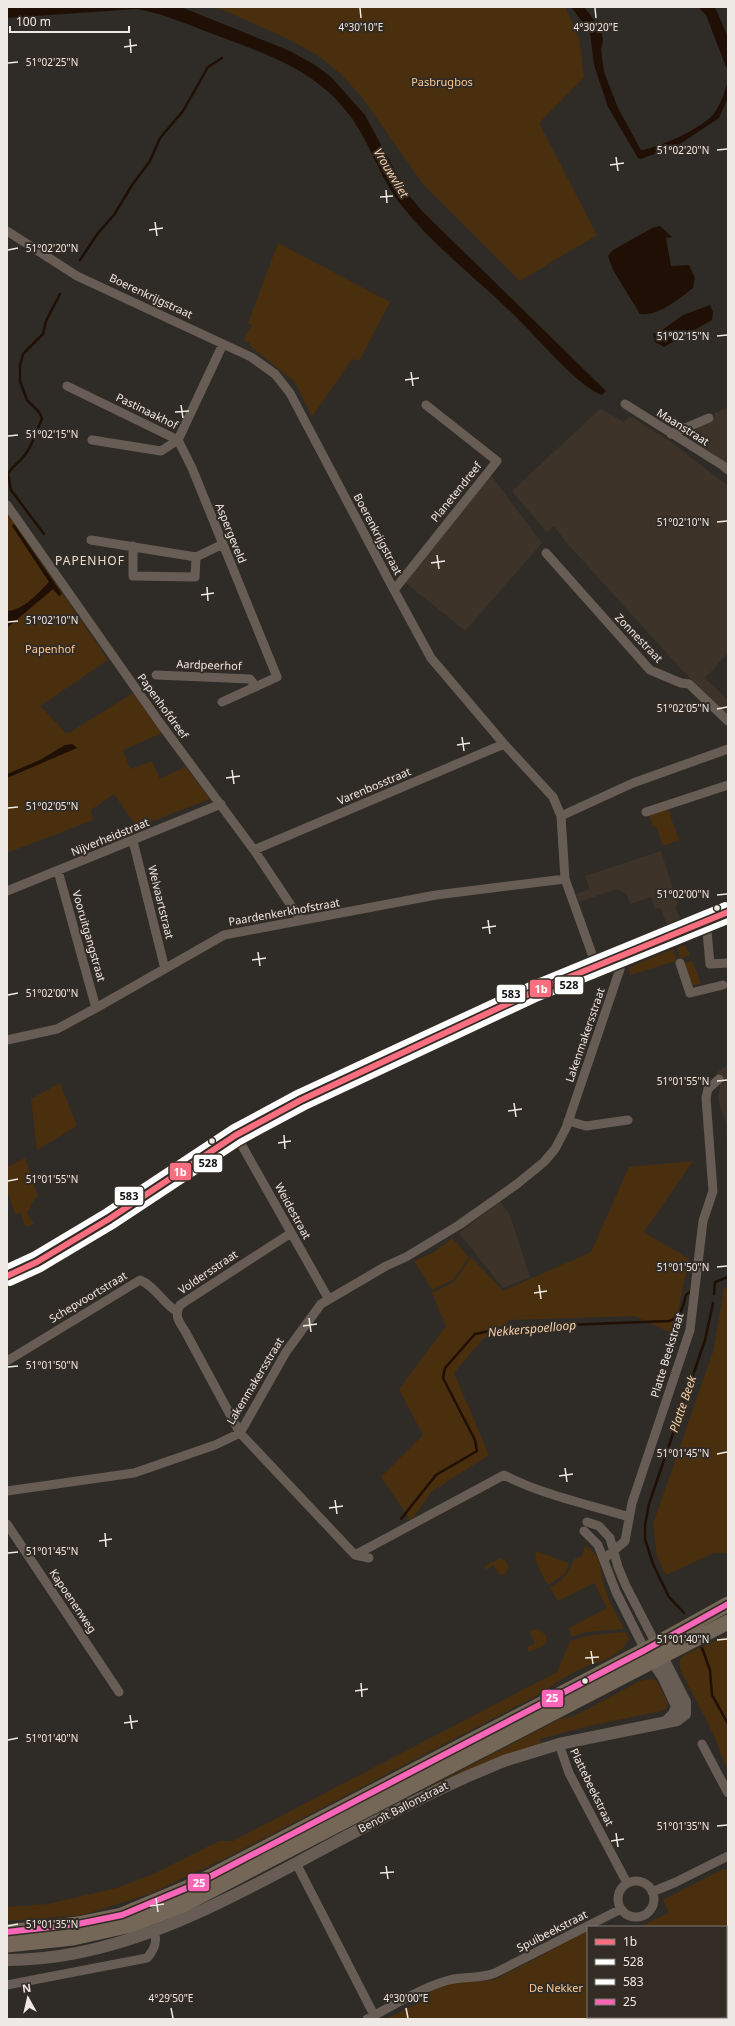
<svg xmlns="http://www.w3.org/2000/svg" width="735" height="2026" font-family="'Noto Sans',sans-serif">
<rect width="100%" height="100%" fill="#2f2c28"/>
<path fill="#3d3328" d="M728,408V466L684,431L715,419L714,413Z
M600,409L624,422L630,416L671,442L728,486V653L705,678L728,700V715L698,687L663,649L566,542L554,526L547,532L513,493L512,491Z
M490,474L542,543L465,631L405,582Z
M661,851L678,905L675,907L682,923L669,928L660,908L655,909L651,897L630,904L627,894L617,889L579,902L576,894L590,889L585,876Z
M728,1065V1203L726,1123L719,1103L718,1096L720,1085L716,1073Z
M500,1202L510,1215L530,1277L503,1288L459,1233Z"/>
<path fill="#492f0e" d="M216,7H565L579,38L584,77L539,123L597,235L520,281L423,184L361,96L340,73L317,55L284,37Z
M278,243L390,302L359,361L352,359L312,417L295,382L250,346V343L243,341L252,325L248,323Z
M9,515L108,660L40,706L67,734L133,693L162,733L123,750L130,769L152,761L160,779L183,768L184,765L210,799L137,827L114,794L91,810L93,820L7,853V517Z
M668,809L679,840L663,846L656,826L653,827L649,816Z
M685,945L690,955L681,959L677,948Z
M673,949L676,961L630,975L629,969L632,966Z
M692,961L701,983L691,986L682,964Z
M60,1083L77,1126L37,1150L31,1099Z
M25,1158L38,1197L35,1198L27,1213L34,1224L27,1227L25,1226L20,1213L15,1214L7,1189V1167Z
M693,1161L644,1232L689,1259L673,1334L635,1316L510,1320L482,1340L454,1373L489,1455L431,1492L411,1521L381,1477L423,1435L399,1389L446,1326L432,1293L454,1282L471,1257L503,1291L591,1252L629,1167Z
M452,1238L469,1257L453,1280L432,1290L414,1261L434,1252Z
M724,1287L728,1288V1553H714L666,1575L657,1557L653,1524L714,1349Z
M585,1546C603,1554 599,1574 605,1589C609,1603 618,1616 624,1629L586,1632L571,1637L569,1628L607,1608L594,1583L558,1601L550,1588C563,1580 569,1573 574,1559L582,1556Z
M536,1551L568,1563C569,1573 556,1581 548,1585C543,1576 533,1562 536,1551Z
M501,1558C512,1564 510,1572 500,1576L494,1565L486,1570L484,1566Z
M538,1629L546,1635V1642L541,1647L529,1652L527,1647L535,1643L529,1631Z
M625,1632L629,1638C622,1656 606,1659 590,1665C574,1671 557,1681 544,1692L230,1856L152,1893L83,1915L7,1921V1907L47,1904L117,1888L151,1875L219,1841H233L557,1672L570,1641L592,1635Z
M728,1635V1770L721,1755L715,1737L680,1669V1659L684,1655Z
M652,1679L656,1680L668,1703L666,1709L662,1711L593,1725L540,1739L541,1744L385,1810L560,1719L574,1716L640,1681Z
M723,1869H728V2019H386L428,1998L431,1991L455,1981H484L496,1979L588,1931V2017H726V1927H639L669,1913L663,1900Z"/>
<path fill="#200f04" d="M7,7H181L290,51L315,65L331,77L365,115L407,193L421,210L606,391L602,395C578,387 537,337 517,318C479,280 435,248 402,206C379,178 370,140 347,112C313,68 263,53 213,34C188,25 163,13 136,9L7,18Z
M571,7H584L601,29L603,41L601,49L604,72L618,108L641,150C659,148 697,130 711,117C720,108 724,93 728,81V98L719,118L680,144L641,159L638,158L608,107L594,65L590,32Z
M698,7H715L728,37V72L706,15Z
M660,226L672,237L666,238L671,266L689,265L695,278L693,288C680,298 658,317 640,314L613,270L608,256L613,250L654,227Z
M710,305L713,312L712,320L664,347L655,342L653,334L661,331L683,315Z
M14,524L62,594L59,596L53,589L7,628V611C24,610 37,594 49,582L12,526Z
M72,744L77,748L7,778V774L40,760L65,745Z"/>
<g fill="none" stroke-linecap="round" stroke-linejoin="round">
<path stroke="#200f04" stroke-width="2.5" d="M80,260L98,233L114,215L132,185L150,161L160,138L183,111L208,67L222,58
M44,534L11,490L8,474C12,466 19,463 25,455C33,444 37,431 42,418L39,412L27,400L24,392L20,381V365L23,354L43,334L46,321L60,294
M714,1294L715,1282L728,1277
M401,1519L436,1475L477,1451L475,1440L443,1378L445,1368L475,1334L499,1329L539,1326L669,1321C682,1317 683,1306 686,1295L690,1292
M684,1613L669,1597L653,1564L645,1539V1525L649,1504L705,1340L713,1303
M702,1648L710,1670L712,1695L728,1724"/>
<path stroke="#675d55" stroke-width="9" d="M7,231L77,276L251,357L275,374L290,393L394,590L431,658L504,744L553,797L561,816L565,879L596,965
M67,386L178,440
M625,404L722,465L728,470
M671,434L709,418
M92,440L161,451L178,440
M7,505L160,723L254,850L300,919
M91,540L196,557L223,544
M133,546V576L195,577L196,557
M546,553L650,670L681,683L689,684L728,721
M394,590L497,461L426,405
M156,675L250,679L256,687
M222,702L277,677L192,468L178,440L223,344
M646,812L728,785
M561,816L633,783L728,749
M133,841L165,969
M254,850L504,744
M58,871L96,1008
M7,891L221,804
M706,920L710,964L728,963
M680,963L690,993L723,985
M7,1040L57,1029L96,1008L224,935L436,895L565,879
M568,1121L586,1126L628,1120
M236,1135L328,1298
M291,1233L180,1305C174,1316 179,1322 185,1331L240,1433L355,1555L369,1558
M7,1361L140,1280C155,1286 162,1302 176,1311
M7,1491L134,1473L215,1445L240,1433L286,1352L321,1304L386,1266L406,1257L459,1225L517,1184L544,1162L555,1149L566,1128L620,969L618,957
M587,1522L599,1526L610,1538L618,1567L626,1586L656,1644
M7,1524L119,1692
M584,1531L598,1545L616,1592L645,1650
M355,1555L504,1475C542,1495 588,1504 629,1517
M604,1559L625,1541L632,1503L690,1330L703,1221L713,1191L706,1098L708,1089L719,1079
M559,1744L569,1773L627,1883
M702,1744L728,1793
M296,1863L374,2015
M618 1899a18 18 0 1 1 36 0a18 18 0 1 1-36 0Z
M652,1892L676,1882L728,1856
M7,1985L147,1958C154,1950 158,1942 154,1932
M367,2019C393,2006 420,1988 449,1980C464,1976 480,1979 495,1973L621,1909"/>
<path stroke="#675d55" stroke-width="12" d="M648,1654L663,1676L677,1706L674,1714L667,1721
M7,1960C110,1960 202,1913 291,1866C348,1835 406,1804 466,1777L504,1761L559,1744L677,1720L685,1714V1702L658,1649"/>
<path stroke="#6b6052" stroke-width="13" d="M7,1276L37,1262L109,1219L236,1135L301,1100L533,992L728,912"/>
<path stroke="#746757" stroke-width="15" d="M7,1932L78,1924L122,1915L196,1884L645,1650L728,1604
M7,1945L73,1938L131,1925L181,1906L728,1622"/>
<defs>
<path id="bus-1" d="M7,1276L37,1262L109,1219L236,1135L301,1100L533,992L728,912"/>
<path id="bus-2" d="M10,1283L41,1269L113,1226L240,1142L305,1107L536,999L728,921"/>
<path id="bus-3" d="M7,1267L33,1255L105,1212L232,1128L297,1093L530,985L725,905"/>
<path id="bus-4" d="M7,1932L78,1924L122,1915L196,1884L645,1650L728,1604"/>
</defs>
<use href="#bus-1" stroke="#322c25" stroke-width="9"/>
<use href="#bus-2" stroke="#322c25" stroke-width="9"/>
<use href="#bus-3" stroke="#322c25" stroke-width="9"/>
<use href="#bus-4" stroke="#322c25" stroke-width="9"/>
<use href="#bus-1" stroke="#fb6e7f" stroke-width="6"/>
<use href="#bus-2" stroke="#fff" stroke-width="6"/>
<use href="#bus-3" stroke="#fff" stroke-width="6"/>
<use href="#bus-4" stroke="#fa66b7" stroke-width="6"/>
</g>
<path fill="none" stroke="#eee9e5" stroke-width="1.5" d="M360,8L361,18M595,8L596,18M130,39L131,53M124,47L137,45M8,63L18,62M717,150L727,149M616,157L618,171M610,165L624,163M386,190L387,203M380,197L393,196M155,222L157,236M149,230L163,228M8,250L18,248M717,336L727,335M411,372L413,386M405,380L419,378M181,405L183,418M175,412L189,411M8,436L18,435M717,522L727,521M437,555L439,569M431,563L445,561M207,587L208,601M201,595L214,593M8,622L18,621M717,709L727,707M462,737L464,751M457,745L470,743M232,770L234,784M226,778L240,776M8,808L18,807M717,895L727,894M488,920L490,934M482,928L496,926M258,952L260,966M252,960L266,958M8,995L18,993M717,1081L727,1080M514,1103L516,1117M508,1111L522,1109M284,1135L285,1149M278,1143L291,1141M8,1181L18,1179M717,1267L727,1266M539,1285L541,1299M534,1293L547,1291M309,1318L311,1332M303,1326L317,1324M8,1367L18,1366M717,1454L727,1452M565,1468L567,1482M559,1476L573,1474M335,1500L337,1514M329,1508L343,1506M105,1533L106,1547M99,1541L112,1539M8,1553L18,1552M717,1640L727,1639M591,1651L593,1664M585,1658L599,1657M361,1683L362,1697M355,1691L368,1689M130,1715L132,1729M124,1723L138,1721M8,1740L18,1738M717,1826L727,1825M616,1833L618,1847M611,1841L624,1839M386,1866L388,1879M380,1873L394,1872M156,1898L158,1912M150,1906L164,1904M8,1926L18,1924M171,2008L173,2018M406,2008L408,2018"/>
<g fill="#eee9e5" stroke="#322c25" stroke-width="1.5">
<circle cx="717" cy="908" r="3.5"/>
<circle cx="212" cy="1141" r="3.5"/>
<circle cx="585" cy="1681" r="3.5"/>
</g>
<g text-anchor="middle" stroke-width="4" stroke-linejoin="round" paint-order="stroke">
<g font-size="11" fill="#fac995" stroke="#322c25">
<text x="442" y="86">Pasbrugbos</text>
<text x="50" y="653">Papenhof</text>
<text x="556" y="1992">De Nekker</text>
</g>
<g font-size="11" fill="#eee9e5" stroke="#322c25">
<text transform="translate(151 296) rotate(25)" y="4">Boerenkrijgstraat</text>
<text transform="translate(147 411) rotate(26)" y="4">Pastinaakhof</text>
<text transform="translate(683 427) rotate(32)" y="4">Maanstraat</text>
<text transform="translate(456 492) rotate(-51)" y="4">Planetendreef</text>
<text transform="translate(231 533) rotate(68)" y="4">Aspergeveld</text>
<text transform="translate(378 534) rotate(62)" y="4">Boerenkrijgstraat</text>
<text transform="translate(639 638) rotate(46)" y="4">Zonnestraat</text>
<text transform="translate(209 665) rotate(2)" y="4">Aardpeerhof</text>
<text transform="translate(163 706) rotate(54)" y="4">Papenhofdreef</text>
<text transform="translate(374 786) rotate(-23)" y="4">Varenbosstraat</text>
<text transform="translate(110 837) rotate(-22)" y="4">Nijverheidstraat</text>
<text transform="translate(161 902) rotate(76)" y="4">Welvaartstraat</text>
<text transform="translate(284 912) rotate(-10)" y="4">Paardenkerkhofstraat</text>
<text transform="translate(89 936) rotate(74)" y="4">Vooruitgangstraat</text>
<text transform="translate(585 1035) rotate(-71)" y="4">Lakenmakersstraat</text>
<text transform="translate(293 1211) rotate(61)" y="4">Weidestraat</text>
<text transform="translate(208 1272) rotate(-34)" y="4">Voldersstraat</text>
<text transform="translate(88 1297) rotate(-31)" y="4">Schepvoortstraat</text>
<text transform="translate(667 1355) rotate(-73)" y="4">Platte Beekstraat</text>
<text transform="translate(255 1381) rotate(-59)" y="4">Lakenmakersstraat</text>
<text transform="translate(73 1601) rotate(56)" y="4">Kapoenenweg</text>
<text transform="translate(592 1787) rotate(64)" y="4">Plattebeekstraat</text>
<text transform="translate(403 1807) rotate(-27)" y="4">Benoît Ballonstraat</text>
<text transform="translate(552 1931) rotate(-27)" y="4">Spuibeekstraat</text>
</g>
<g font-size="12" font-style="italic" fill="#f6d1ab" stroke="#322c25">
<text transform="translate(391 173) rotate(59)" y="4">Vrouwvliet</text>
<text transform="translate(532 1329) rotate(-5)" y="4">Nekkerspoelloop</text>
<text transform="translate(683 1404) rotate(-71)" y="4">Platte Beek</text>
</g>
<g font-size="12" letter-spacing="1" fill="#e7ded5" stroke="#322c25">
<text x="90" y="565">PAPENHOF</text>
</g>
</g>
<g font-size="10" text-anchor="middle" fill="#eee9e5" stroke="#322c25" stroke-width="4" stroke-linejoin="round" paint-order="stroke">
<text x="361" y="31">4°30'10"E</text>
<text x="596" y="31">4°30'20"E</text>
<text x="52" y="66">51°02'25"N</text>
<text x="683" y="154">51°02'20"N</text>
<text x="52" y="252">51°02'20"N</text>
<text x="683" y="340">51°02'15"N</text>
<text x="52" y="438">51°02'15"N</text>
<text x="683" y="526">51°02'10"N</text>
<text x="52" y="624">51°02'10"N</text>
<text x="683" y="712">51°02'05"N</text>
<text x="52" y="810">51°02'05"N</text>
<text x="683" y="898">51°02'00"N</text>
<text x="52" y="997">51°02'00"N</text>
<text x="683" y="1085">51°01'55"N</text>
<text x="52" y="1183">51°01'55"N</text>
<text x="683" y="1271">51°01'50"N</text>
<text x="52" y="1369">51°01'50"N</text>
<text x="683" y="1457">51°01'45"N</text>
<text x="52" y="1555">51°01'45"N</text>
<text x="683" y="1643">51°01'40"N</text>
<text x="52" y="1742">51°01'40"N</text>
<text x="683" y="1830">51°01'35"N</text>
<text x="52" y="1928">51°01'35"N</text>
<text x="171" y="2002">4°29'50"E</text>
<text x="406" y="2002">4°30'00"E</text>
</g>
<g stroke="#322c25" stroke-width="1.5">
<rect x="554" y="976" width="30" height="19" rx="4" fill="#fff"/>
<rect x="529" y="979" width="23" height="19" rx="4" fill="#fb6e7f"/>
<rect x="496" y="984" width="30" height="19" rx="4" fill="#fff"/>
<rect x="193" y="1154" width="30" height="19" rx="4" fill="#fff"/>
<rect x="169" y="1162" width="23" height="19" rx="4" fill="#fb6e7f"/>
<rect x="114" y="1186" width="30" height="20" rx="4" fill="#fff"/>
<rect x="541" y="1689" width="23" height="19" rx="4" fill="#fa66b7"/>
<rect x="187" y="1873" width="23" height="19" rx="4" fill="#fa66b7"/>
</g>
<g font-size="11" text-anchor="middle" font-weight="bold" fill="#fff">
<text x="541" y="993">1b</text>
<text x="180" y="1176">1b</text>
<text x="552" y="1702">25</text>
<text x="199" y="1887">25</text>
</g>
<g font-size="11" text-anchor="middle" font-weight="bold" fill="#111">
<text x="569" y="989">528</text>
<text x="511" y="998">583</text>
<text x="208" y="1167">528</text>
<text x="129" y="1200">583</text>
</g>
<rect width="735" height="2026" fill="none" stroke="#eee9e5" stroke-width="16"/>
<rect x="587" y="1926" width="140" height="92" fill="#322c25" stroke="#7d7872"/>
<rect x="595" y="1939" width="20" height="6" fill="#fb6e7f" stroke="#7d7872"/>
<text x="623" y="1946" font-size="12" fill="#eee9e5">1b</text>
<rect x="595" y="1959" width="20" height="6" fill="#ffffff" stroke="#7d7872"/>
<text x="623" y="1966" font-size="12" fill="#eee9e5">528</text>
<rect x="595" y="1979" width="20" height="6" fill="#ffffff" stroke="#7d7872"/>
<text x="623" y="1986" font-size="12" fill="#eee9e5">583</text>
<rect x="595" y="1999" width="20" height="6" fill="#fa66b7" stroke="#7d7872"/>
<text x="623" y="2006" font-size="12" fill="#eee9e5">25</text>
<g transform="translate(28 1998) rotate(352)" stroke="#322c25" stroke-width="3" paint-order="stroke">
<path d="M0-3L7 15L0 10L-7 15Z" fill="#eee9e5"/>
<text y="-6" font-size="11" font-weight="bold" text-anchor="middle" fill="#eee9e5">N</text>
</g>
<path d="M10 26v6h119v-6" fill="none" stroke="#eee9e5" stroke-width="2"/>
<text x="16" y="26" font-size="12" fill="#eee9e5" stroke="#322c25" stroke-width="3" paint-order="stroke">100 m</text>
</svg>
